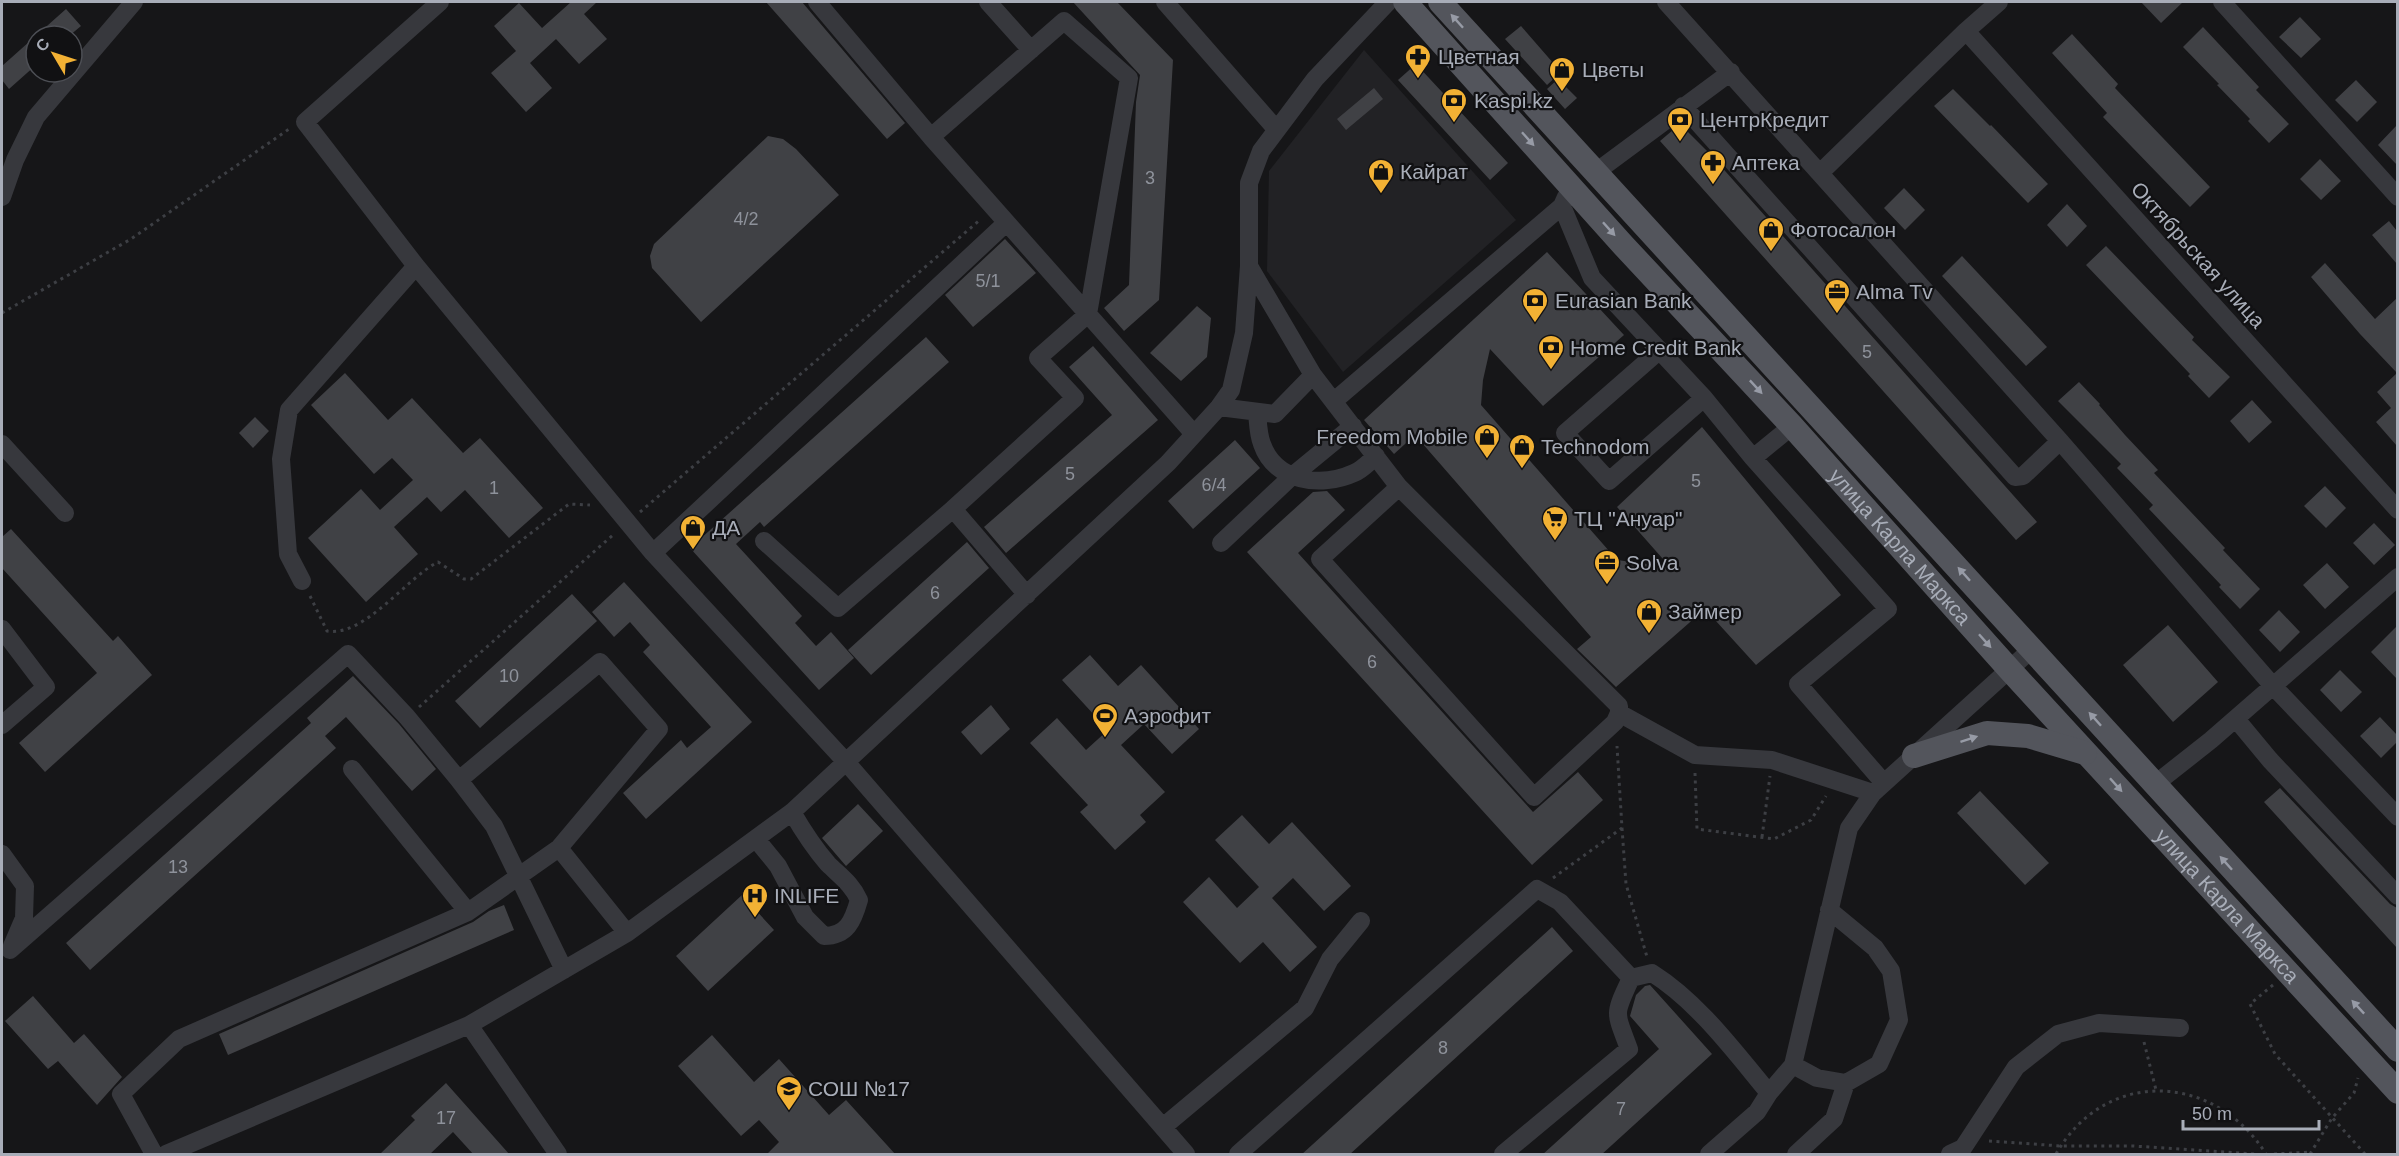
<svg xmlns="http://www.w3.org/2000/svg" width="2399" height="1156" font-family="Arial,sans-serif">
<rect width="100%" height="100%" fill="#161618"/>
<path fill="#222225" d="M1364,50L1516,220L1343,372L1267,271L1269,171Z"/>
<path fill="#404145" d="M571,2H597L584,14L607,39L579,64L556,39L530,63L552,88L526,112L491,73L516,51L494,26L519,3L542,28Z
M766,2H802L905,123L887,139Z
M1073,2H1117L1173,60L1159,300L1124,331L1104,308L1129,285L1136,102L1140,75Z
M2141,2H2183L2161,23Z
M66,9L81,26L69,36H36V65L9,89L2,80V66Z
M2300,17L2321,39L2301,58L2279,37Z
M1521,26L1561,72L1547,85L1505,39Z
M2203,27L2259,87L2256,90L2289,124L2269,143L2248,121L2250,119L2217,85L2219,84L2183,47Z
M2072,34L2118,84L2115,88L2210,187L2190,207L2103,117L2107,113L2052,53Z
M1416,64L1508,163L1490,180L1398,80Z
M1558,79L1577,98L1565,109L1547,89Z
M2356,80L2377,102L2357,122L2335,100Z
M1374,88L1383,99L1346,130L1337,119Z
M1953,89L1990,126L1991,125L2048,184L2028,203L1934,106Z
M1680,124L1710,154L2037,522L2016,540L1660,141Z
M2397,125V165L2378,145Z
M768,136L783,139L796,149L839,195L701,322L652,268L650,256L654,244Z
M2320,159L2341,181L2321,200L2300,179Z
M1904,188L1925,210L1905,230L1884,208Z
M2067,204L2087,226L2067,247L2047,225Z
M2389,221L2397,231V264L2372,235Z
M1005,239L1036,273L973,327L945,295Z
M2106,246L2194,337L2192,340L2230,377L2209,398L2188,376L2190,374L2086,265Z
M1547,252L1624,335L1543,406L1490,349L1483,380L1481,405L1617,560L1670,567L1617,507L1702,427L1841,595L1756,665L1705,609L1616,687L1577,649L1591,637L1415,435L1394,454L1364,420Z
M1962,256L2047,347L2026,366L1942,276Z
M2325,263L2375,319L2397,298V446L2376,422L2391,408L2377,392L2397,373L2360,334L2311,277Z
M1197,306L1211,318L1207,357L1181,381L1150,353Z
M926,337L949,362L764,527L760,522L736,544L802,616L795,623L816,646L831,632L854,658L819,690L690,548Z
M1093,346L1158,420L1006,553L984,527L1112,415L1069,367Z
M345,373L388,420L412,398L463,453L480,438L543,508L509,538L465,490L441,512L427,497L394,527L418,554L366,602L308,538L361,489L380,510L413,480L392,458L374,474L311,405Z
M2079,382L2100,404L2099,405L2125,435L2158,470L2154,473L2225,548L2223,550L2260,589L2240,609L2219,587L2221,585L2149,509L2153,505L2117,468L2121,464L2058,401Z
M2252,400L2272,422L2249,443L2230,421Z
M255,417L269,431L253,448L239,433Z
M1235,440L1260,468L1193,529L1168,501Z
M2325,486L2346,508L2326,528L2304,506Z
M1327,491L1345,510L1298,553L1533,812L1578,772L1603,800L1532,865L1247,552L1313,492Z
M2374,523L2395,545L2374,565L2353,543Z
M11,529L113,641L118,636L152,675L45,772L19,743L97,673L2,568V537Z
M967,542L989,568L871,675L848,650Z
M2327,563L2349,587L2325,609L2303,585Z
M624,582L752,722L646,819L623,793L681,740L687,748L711,727L643,652L650,645L630,622L614,637L592,612Z
M572,594L597,621L480,728L455,701Z
M2279,610L2300,632L2280,652L2259,630Z
M2168,625L2218,682L2173,722L2123,665Z
M2397,626V679L2371,652Z
M1090,655L1118,686L1141,665L1199,729L1172,754L1144,724L1121,745L1165,792L1140,815L1146,822L1115,850L1080,812L1088,805L1030,743L1057,718L1086,750L1108,730L1062,680Z
M2340,670L2362,692L2341,712L2320,690Z
M353,676L399,724L436,769L412,791L346,717L325,736L336,748L90,970L66,943L311,723L307,718Z
M991,705L1010,729L981,755L961,732Z
M2380,717L2397,735V742L2381,758L2360,736Z
M2280,788L2390,904L2397,908V948L2264,802Z
M1980,791L2049,863L2025,885L1957,813Z
M858,804L883,831L846,866L822,838Z
M1242,815L1269,844L1292,822L1351,886L1324,911L1293,878L1272,898L1317,947L1290,972L1263,942L1240,963L1183,902L1209,877L1237,908L1259,887L1215,840Z
M742,895L774,930L708,991L676,956Z
M504,905L514,930L228,1055L219,1034L473,922L489,911Z
M1552,927L1573,951L1349,1155H1301Z
M1650,985L1712,1054L1601,1155H1542L1659,1049L1630,1016L1636,995L1645,986Z
M33,996L74,1043L84,1034L122,1077L97,1105L58,1061L48,1069L5,1021Z
M712,1035L754,1082L779,1059L829,1115L846,1100L896,1155H766L779,1142L759,1120L741,1136L678,1066Z
M446,1083L510,1155H474L453,1132L429,1155H379L415,1120L411,1116Z"/>
<g fill="none" stroke-linecap="round" stroke-linejoin="round">
<path stroke="#3d3f44" stroke-width="3" stroke-dasharray="3 4.5" stroke-linecap="butt" d="M2,313L131,239L289,129
M640,512L981,219
M310,596L327,631C365,637 405,579 438,562L464,579H471L569,504L590,505
M419,707L614,534
M1695,773L1697,829L1774,839L1811,820L1826,796
M1622,828L1626,884L1647,957
M1762,837L1770,776
M1553,878L1622,828L1617,746
M2273,985L2250,1004L2275,1054L2365,1154
M2144,1042L2156,1090
M1989,1141L2061,1146H2133L2256,1154
M2056,1154C2106,1067 2215,1073 2266,1154
M2274,1154L2311,1152
M2310,1154L2332,1118L2354,1093L2358,1078"/>
<path stroke="#37383d" stroke-width="18" d="M440,2L305,122L416,266L653,553
M817,2L931,137L1194,434
M988,2L1031,50
M1165,2L1276,129
M1666,2L2060,441L2273,686L2398,817
M2222,2L2398,197
M1966,31L2398,510
M1683,106L2015,477L2023,476L2060,441
M931,137L1064,21L1129,78L1088,314L1038,358L1075,398L953,509L1027,595
M1596,172L1731,72
M1821,172L1966,31L1999,2
M2,197L15,160L36,117L134,2
M1562,206L1592,278L1704,398L1753,458L1792,426
M1006,223L653,553L847,763L1186,1154
M1249,266L1313,375L1399,487L1619,706V713L1695,755L1772,760L1873,793
M1660,350L1565,433L1609,481L1704,398
M1334,401L1562,206L1566,197
M1219,407L1275,414L1313,375
M1257,412C1258,422 1258,434 1262,444C1275,482 1321,488 1354,473C1362,470 1369,462 1376,456
M2,444L65,513
M1753,458L1888,609L1798,684L1884,783
M1399,487L1320,559L1534,797L1615,722L1619,713
M764,541L838,608L953,509
M1221,543L1291,477L1353,426
M302,581L288,554L281,459L289,410L416,266
M2,629L46,687L2,725
M2236,719L2270,760L2398,896
M352,769L468,912
M459,780L600,662L659,729L559,848L627,933
M2154,785L2211,740L2398,577
M756,839L778,866L805,917L824,936C847,936 853,921 859,900C852,884 840,876 828,864C814,848 803,831 792,812
M2,854L25,886L24,918L12,946
M10,950L348,654L407,717L459,780L494,826L564,970
M469,1025L558,1154
M1793,1065L1817,1078L1846,1083L1879,1064L1899,1020L1891,971L1875,948L1829,910
M1163,1127L1305,1008L1330,959L1361,921
M154,1154L121,1094L179,1039L468,912L559,848
M166,1154L469,1025L627,933L792,812L1168,463L1219,407L1231,390L1244,333L1249,266V183L1261,151L1315,79L1388,2
M1238,1154L1537,889L1560,902L1631,978L1652,973C1698,1002 1734,1051 1769,1093
M1503,1154L1629,1049C1615,1011 1613,1016 1631,978
M1709,1154L1757,1112L1769,1093L1793,1065L1849,828L1873,793L2032,649
M1796,1154L1834,1119L1846,1083
M1950,1154L1963,1148L2016,1067L2058,1034L2099,1023L2180,1028"/>
<g stroke="#53555c" stroke-width="24">
<path id="s1" d="M1405,2L1623,245L1792,426L2009,669L2398,1092"/>
<path d="M1440,2L2398,1050"/>
<path d="M1914,756L1987,733L2028,736L2085,753"/>
</g>
</g>
<defs><path id="oneway-solid" d="M-6-.8H1V-3.2L6.5 0L1 3.2V.8H-6Z" transform="scale(1.5)"/></defs>
<g fill="#979ba6">
<use href="#oneway-solid" transform="translate(1457 21) rotate(-132)"/>
<use href="#oneway-solid" transform="translate(1528 139) rotate(48)"/>
<use href="#oneway-solid" transform="translate(1609 229) rotate(48)"/>
<use href="#oneway-solid" transform="translate(1756 387) rotate(47)"/>
<use href="#oneway-solid" transform="translate(1964 574) rotate(-132)"/>
<use href="#oneway-solid" transform="translate(1985 641) rotate(48)"/>
<use href="#oneway-solid" transform="translate(2095 719) rotate(-132)"/>
<use href="#oneway-solid" transform="translate(1969 739) rotate(-18)"/>
<use href="#oneway-solid" transform="translate(2116 785) rotate(48)"/>
<use href="#oneway-solid" transform="translate(2226 863) rotate(-132)"/>
<use href="#oneway-solid" transform="translate(2358 1007) rotate(-133)"/>
</g>
<defs>
<symbol id="pharmacy-pin" viewBox="-11 -11 22 30"><path d="M0 17L-7.5 6A9.5 9.5 0 1 1 7.5 6Z" fill="#f2b134" stroke="#111113"/><path d="M-2-6h4v4h4v4h-4v4h-4v-4h-4v-4h4Z" fill="#111"/></symbol>
<symbol id="shop-pin" viewBox="-11 -11 22 30"><path d="M0 17L-7.5 6A9.5 9.5 0 1 1 7.5 6Z" fill="#f2b134" stroke="#111113"/><path d="M-5-2.5h2.3a2.7 3.5 0 0 1 5.4 0H5L5.5 6h-11ZM-1.5-2.5h3a1.5 2.3 0 0 0-3 0Z" fill="#111"/></symbol>
<symbol id="bank-pin" viewBox="-11 -11 22 30"><path d="M0 17L-7.5 6A9.5 9.5 0 1 1 7.5 6Z" fill="#f2b134" stroke="#111113"/><path d="M-6-4H6V4H-6ZM0-2.3a2.3 2.3 0 1 0 0 4.6a2.3 2.3 0 1 0 0-4.6Z" fill="#111"/></symbol>
<symbol id="office-pin" viewBox="-11 -11 22 30"><path d="M0 17L-7.5 6A9.5 9.5 0 1 1 7.5 6Z" fill="#f2b134" stroke="#111113"/><path d="M-6-3h4V-5.5h4V-3h4V5H-6ZM-1-4.5V-3h2v-1.5ZM-6 0V1H6V0Z" fill="#111"/></symbol>
<symbol id="supermarket-pin" viewBox="-11 -11 22 30"><path d="M0 17L-7.5 6A9.5 9.5 0 1 1 7.5 6Z" fill="#f2b134" stroke="#111113"/><path d="M-6-5.5h2.5l.6 2H6L4.5 2H-2.5L-4.4-4H-6ZM-1.5 3.2a1.3 1.3 0 1 0 .1 0ZM3 3.2a1.3 1.3 0 1 0 .1 0Z" fill="#111"/></symbol>
<symbol id="stadium-pin" viewBox="-11 -11 22 30"><path d="M0 17L-7.5 6A9.5 9.5 0 1 1 7.5 6Z" fill="#f2b134" stroke="#111113"/><path d="M0-5a6.5 5 0 1 0 0 10a6.5 5 0 1 0 0-10ZM-3.5-1.8h7v3.6h-7Z" fill="#111"/></symbol>
<symbol id="hospital-pin" viewBox="-11 -11 22 30"><path d="M0 17L-7.5 6A9.5 9.5 0 1 1 7.5 6Z" fill="#f2b134" stroke="#111113"/><path d="M-5-5h3v3.5h4V-5h3V5h-3V1.5h-4V5h-3Z" fill="#111"/></symbol>
<symbol id="school-pin" viewBox="-11 -11 22 30"><path d="M0 17L-7.5 6A9.5 9.5 0 1 1 7.5 6Z" fill="#f2b134" stroke="#111113"/><path d="M0-5L7-2L0 1L-7-2ZM-4 1L0 2.5L4 1V4Q0 6-4 4Z" fill="#111"/></symbol>
</defs>
<g fill-rule="evenodd">
<use href="#pharmacy-pin" x="1403" y="42" width="30" height="40"/>
<use href="#shop-pin" x="1547" y="55" width="30" height="40"/>
<use href="#bank-pin" x="1439" y="86" width="30" height="40"/>
<use href="#bank-pin" x="1665" y="105" width="30" height="40"/>
<use href="#pharmacy-pin" x="1698" y="148" width="30" height="40"/>
<use href="#shop-pin" x="1366" y="157" width="30" height="40"/>
<use href="#shop-pin" x="1756" y="215" width="30" height="40"/>
<use href="#office-pin" x="1822" y="277" width="30" height="40"/>
<use href="#bank-pin" x="1520" y="286" width="30" height="40"/>
<use href="#bank-pin" x="1536" y="333" width="30" height="40"/>
<use href="#shop-pin" x="1472" y="422" width="30" height="40"/>
<use href="#shop-pin" x="1507" y="432" width="30" height="40"/>
<use href="#supermarket-pin" x="1540" y="504" width="30" height="40"/>
<use href="#shop-pin" x="678" y="513" width="30" height="40"/>
<use href="#office-pin" x="1592" y="548" width="30" height="40"/>
<use href="#shop-pin" x="1634" y="597" width="30" height="40"/>
<use href="#stadium-pin" x="1090" y="701" width="30" height="40"/>
<use href="#hospital-pin" x="740" y="881" width="30" height="40"/>
<use href="#school-pin" x="774" y="1074" width="30" height="40"/>
</g>
<g text-anchor="middle" stroke-width="4.5" stroke-linejoin="round" paint-order="stroke">
<g font-size="18" fill="#8e929b">
<text x="1150" y="184">3</text>
<text x="746" y="225">4/2</text>
<text x="988" y="287">5/1</text>
<text x="1867" y="358">5</text>
<text x="1070" y="480">5</text>
<text x="1696" y="487">5</text>
<text x="1214" y="491">6/4</text>
<text x="494" y="494">1</text>
<text x="935" y="599">6</text>
<text x="1372" y="668">6</text>
<text x="509" y="682">10</text>
<text x="178" y="873">13</text>
<text x="1443" y="1054">8</text>
<text x="1621" y="1115">7</text>
<text x="446" y="1124">17</text>
</g>
<g font-size="21" fill="#a8adb8" stroke="#111113" text-anchor="start">
<text x="1438" y="64">Цветная</text>
<text x="1582" y="77">Цветы</text>
<text x="1474" y="108">Kaspi.kz</text>
<text x="1700" y="127">ЦентрКредит</text>
<text x="1732" y="170">Аптека</text>
<text x="1400" y="179">Кайрат</text>
<text x="1790" y="237">Фотосалон</text>
<text x="1856" y="299">Alma Tv</text>
<text x="1555" y="308">Eurasian Bank</text>
<text x="1570" y="355">Home Credit Bank</text>
<text x="1468" y="444" text-anchor="end">Freedom Mobile</text>
<text x="1541" y="454">Technodom</text>
<text x="1574" y="526">ТЦ "Ануар"</text>
<text x="712" y="535">ДА</text>
<text x="1626" y="570">Solva</text>
<text x="1668" y="619">Займер</text>
<text x="1124" y="723">Аэрофит</text>
<text x="774" y="903">INLIFE</text>
<text x="808" y="1096">СОШ №17</text>
</g>
<g font-size="21" fill="#a8adb8" stroke="#111113">
<text transform="translate(2198 255) rotate(48)" y="7">Октябрьская улица</text>
<text dy="7" stroke="none"><textPath href="#s1" startOffset="736">улица Карла Маркса</textPath></text>
<text dy="7" stroke="none"><textPath href="#s1" startOffset="1222">улица Карла Маркса</textPath></text>
</g>
</g>
<rect width="2399" height="1156" fill="none" stroke="#a8adb8" stroke-width="6"/>
<g transform="translate(54 54) rotate(309)"><circle r="28" fill="#111113" stroke="#4d4f55" stroke-width="1.5"/>
<path d="M0-4.5L10 22L0 15L-10 22Z" fill="#f2b134"/>
<text y="-9" font-size="16" font-weight="bold" text-anchor="middle" fill="#a8adb8">С</text>
</g>
<path d="M2183 1120v9h136v-9" fill="none" stroke="#a8adb8" stroke-width="3"/>
<text x="2192" y="1120" font-size="18" fill="#a8adb8" stroke="#111113" stroke-width="4.5" paint-order="stroke">50 m</text>
</svg>
